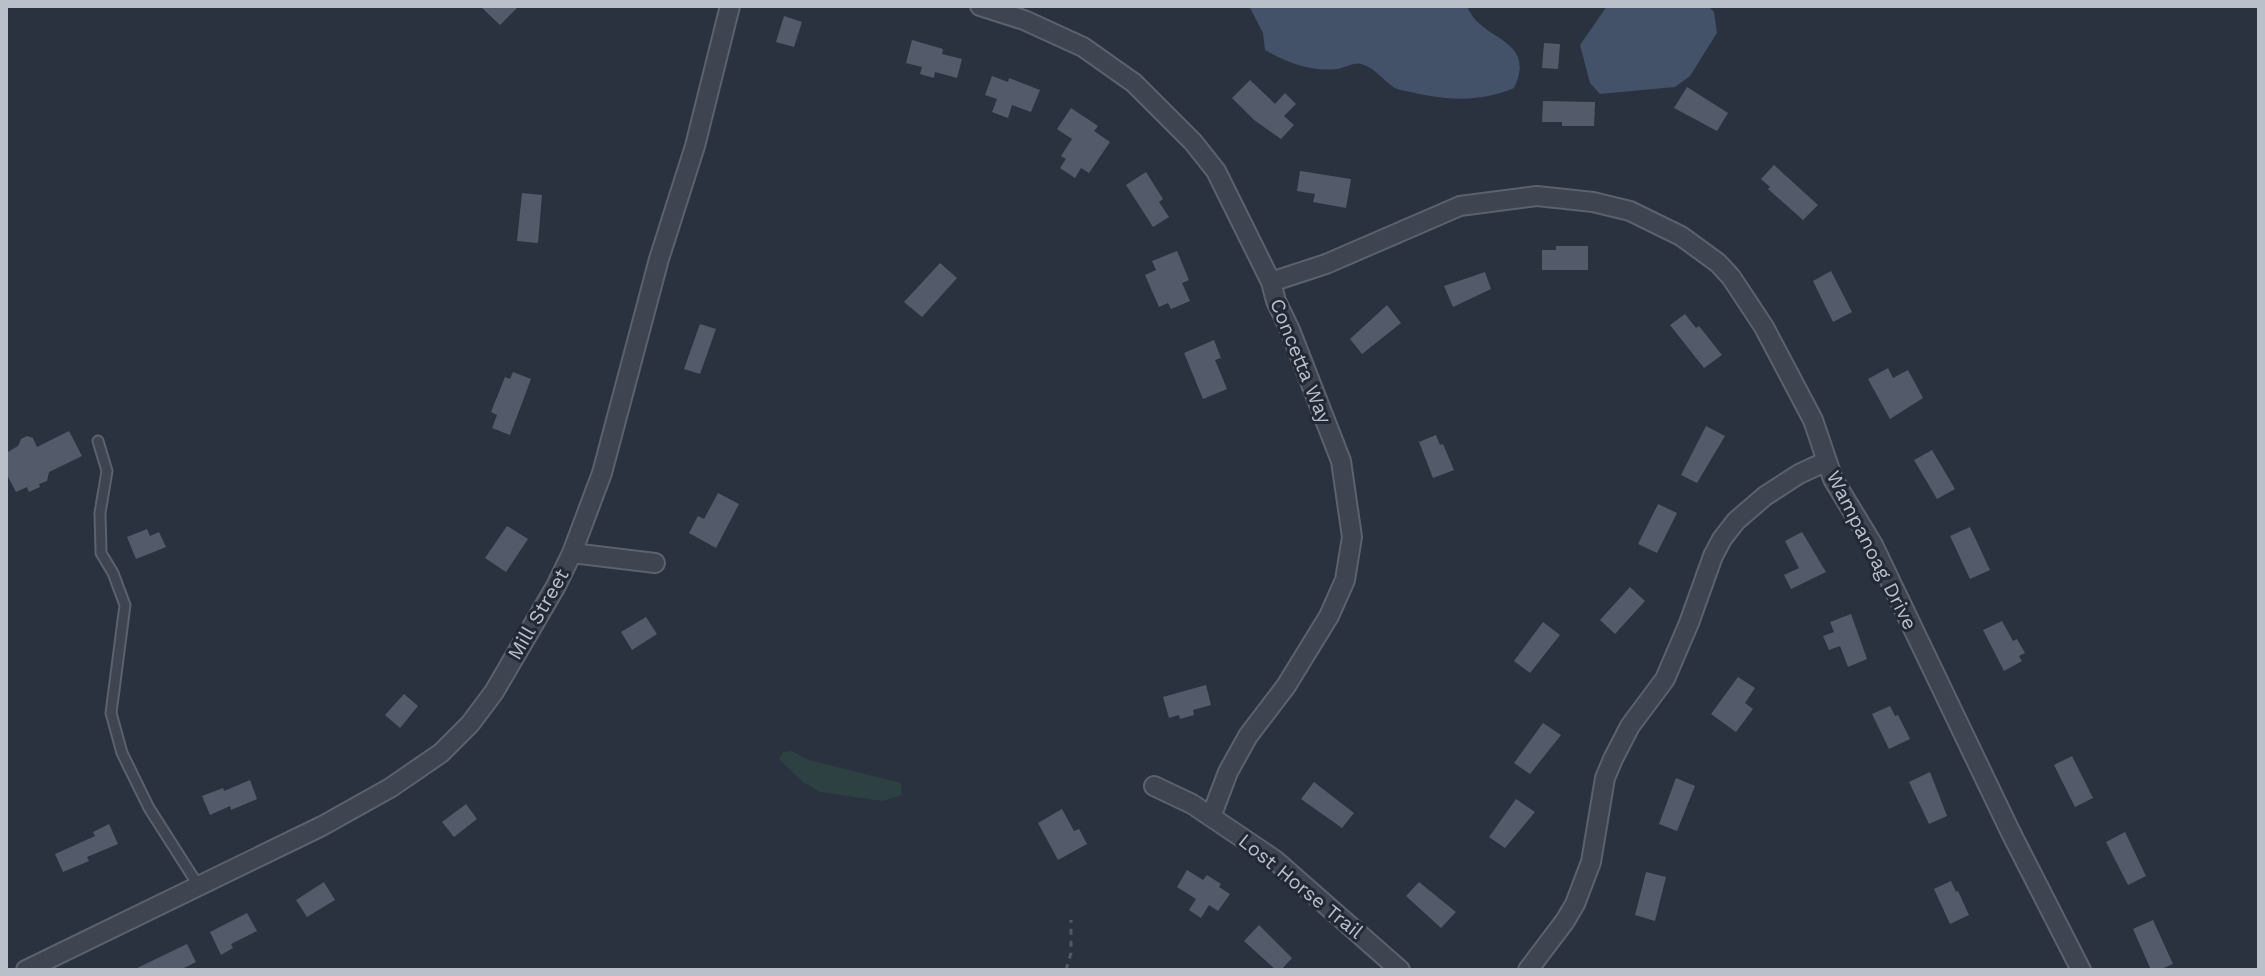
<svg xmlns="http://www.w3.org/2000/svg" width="2265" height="976" font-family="'Work Sans',sans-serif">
<rect width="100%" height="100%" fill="#2a3240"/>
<path fill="#2d4042" d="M791,751L809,760L901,783L902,795L883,801L820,792L803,782L779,759L783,752Z"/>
<path fill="#435169" d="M1249,6H1467C1480,42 1538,37 1514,88C1473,105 1439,99 1397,89C1385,83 1375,67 1361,64C1354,62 1345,68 1337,69C1311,72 1287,63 1265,50L1263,33Z
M1607,6H1708L1714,12L1717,33L1690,76L1675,87L1600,94L1590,83L1580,45Z"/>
<path fill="#535b6a" d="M480,6H519L500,25Z
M784,16L802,22L794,47L776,42Z
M912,40L943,49L942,54L962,59L957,78L935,72L934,78L920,74L922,67L906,63Z
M1544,43L1560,44L1558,69L1542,68Z
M992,76L1008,82L1009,78L1040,90L1031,112L1012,105L1008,118L992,112L997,99L985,95Z
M1250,80L1275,104L1285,93L1296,104L1284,116L1294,125L1281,139L1254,120L1232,98Z
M1687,87L1728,113L1717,131L1674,108Z
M1543,101L1595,102L1594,126H1562V122H1542Z
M1071,108L1098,126L1094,131L1110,142L1089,173L1081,168L1075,178L1060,168L1066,159L1061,156L1072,139L1057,129Z
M1774,165L1818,205L1803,220L1768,189L1770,187L1761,179Z
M1300,171L1351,179L1346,208L1313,202L1315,194L1297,191Z
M1146,172L1163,199L1159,202L1169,217L1153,227L1126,185Z
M522,193L542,195L538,243L517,241Z
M1556,246H1588V270H1542V250H1556Z
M1177,251L1189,280L1182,283L1190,301L1171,309L1168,303L1159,307L1145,275L1156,270L1152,261Z
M940,263L957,278L922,317L904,302Z
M1831,271L1852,312L1833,322L1813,281Z
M1485,272L1491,289L1453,307L1444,286Z
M1387,305L1401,323L1362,354L1350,339Z
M1685,314L1696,328L1699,326L1722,355L1704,368L1670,325Z
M700,324L716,329L700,374L684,369Z
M1214,340L1221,358L1215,360L1227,389L1203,399L1184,353Z
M1888,368L1893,378L1908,370L1923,398L1890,419L1868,379Z
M513,372L531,379L510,435L492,428L497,415L491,412L505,377L510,379Z
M1706,426L1725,436L1697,483L1681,475Z
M69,431L82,456L49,472L47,481L39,484L40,487L29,492L27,487L16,492L6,473V453L18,446L21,439L27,436L33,438L37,447Z
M1436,435L1440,445L1443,444L1454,470L1433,478L1419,442Z
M1932,450L1955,489L1937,499L1914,460Z
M718,493L739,504L716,548L689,533L698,516L704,519Z
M1658,504L1677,513L1657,553L1638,544Z
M507,526L528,539L506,572L485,558Z
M1970,527L1990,570L1970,579L1950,536Z
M147,529L150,536L159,532L166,547L136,559L127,537Z
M1802,532L1826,572L1791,589L1784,575L1799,568L1785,541Z
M1630,587L1645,601L1615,634L1600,620Z
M1851,614L1867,659L1848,667L1840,646L1829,650L1823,636L1834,632L1830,622Z
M646,617L657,634L632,650L621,632Z
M2002,621L2013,641L2017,639L2025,653L2019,656L2022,661L2004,671L1983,630Z
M1543,622L1560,635L1530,673L1514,661Z
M1738,677L1755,688L1745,703L1753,709L1736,732L1711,714Z
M1206,685L1211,705L1193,710L1194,715L1180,719L1179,715L1169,718L1163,697Z
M404,694L418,706L400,728L385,715Z
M1890,706L1895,716L1898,715L1910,739L1889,749L1872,714Z
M1543,723L1561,735L1530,774L1514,763Z
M2072,756L2093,798L2075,807L2054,765Z
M1930,772L1947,816L1929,824L1909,782Z
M1676,778L1695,786L1677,831L1659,824Z
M250,780L257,799L231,810L230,806L210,815L202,796L223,788L224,791Z
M1314,782L1354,813L1342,828L1301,799Z
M1516,799L1535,812L1505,848L1489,837Z
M466,804L477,819L454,837L442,822Z
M1062,809L1074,831L1079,829L1087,844L1058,860L1038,823Z
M109,824L118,844L87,857L89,861L63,872L55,854L95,836L93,832Z
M2125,832L2146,876L2128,885L2106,842Z
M1187,870L1203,880L1207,875L1221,884L1219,887L1230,894L1218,911L1209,905L1201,918L1189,910L1196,899L1177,887Z
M1646,872L1666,877L1655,921L1635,915Z
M1951,881L1956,892L1958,891L1969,915L1950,924L1934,889Z
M324,882L335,900L307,917L296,900Z
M1419,882L1456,912L1441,928L1406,896Z
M247,913L257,931L231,944L233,948L221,955L210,932Z
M2153,920L2173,964L2159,970H2151L2133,929Z
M1259,925L1292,958L1281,970H1276L1244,941Z
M187,944L196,962L180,970H133Z"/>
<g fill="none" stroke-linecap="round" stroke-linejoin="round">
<defs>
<path id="service" d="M98,441L107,471L100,513L101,553L113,573L125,605L111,713L122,753L149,808L198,885"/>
<path id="minor" d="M980,6L1024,20L1083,47L1134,83L1193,142L1216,171L1271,282L1276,301L1290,330L1341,461L1352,537L1345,580L1329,616L1286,686L1248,736L1228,772L1211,817
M1271,282L1326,264L1460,206L1537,196L1593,202L1630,211L1681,236L1718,263L1731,277L1764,327L1813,420L1833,479L1873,545L2011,833L2081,970
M572,553L655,563
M1154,786L1192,804L1275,860L1400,970
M26,970L322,826L390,788L441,753L470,724L494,692L556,586L572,553L602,473L659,259L695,146L730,6
M1528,970L1565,921L1575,904L1591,862L1605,778L1613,759L1630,726L1665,679L1689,623L1713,556L1722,539L1736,521L1765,496L1799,474L1827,461"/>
</defs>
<use href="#service" stroke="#5b626d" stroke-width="13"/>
<use href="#minor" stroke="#5b626d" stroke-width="22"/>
<path stroke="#4c5c60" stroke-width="3" stroke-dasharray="6 6" stroke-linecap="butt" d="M1066,970L1071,953V920"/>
<use href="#service" stroke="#3e4450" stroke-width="9"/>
<use href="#minor" stroke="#3e4450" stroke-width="18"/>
</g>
<g text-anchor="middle" stroke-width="6" stroke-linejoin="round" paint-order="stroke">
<g font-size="20" fill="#bac0ca" stroke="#222935">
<text transform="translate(1301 361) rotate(68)" y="7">Concetta Way</text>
<text transform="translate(1872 550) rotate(63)" y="7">Wampanoag Drive</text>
<text transform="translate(538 614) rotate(-60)" y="7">Mill Street</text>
<text transform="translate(1301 886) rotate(39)" y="7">Lost Horse Trail</text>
</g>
</g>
<rect width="2265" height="976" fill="none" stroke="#bac0ca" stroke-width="16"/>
</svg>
